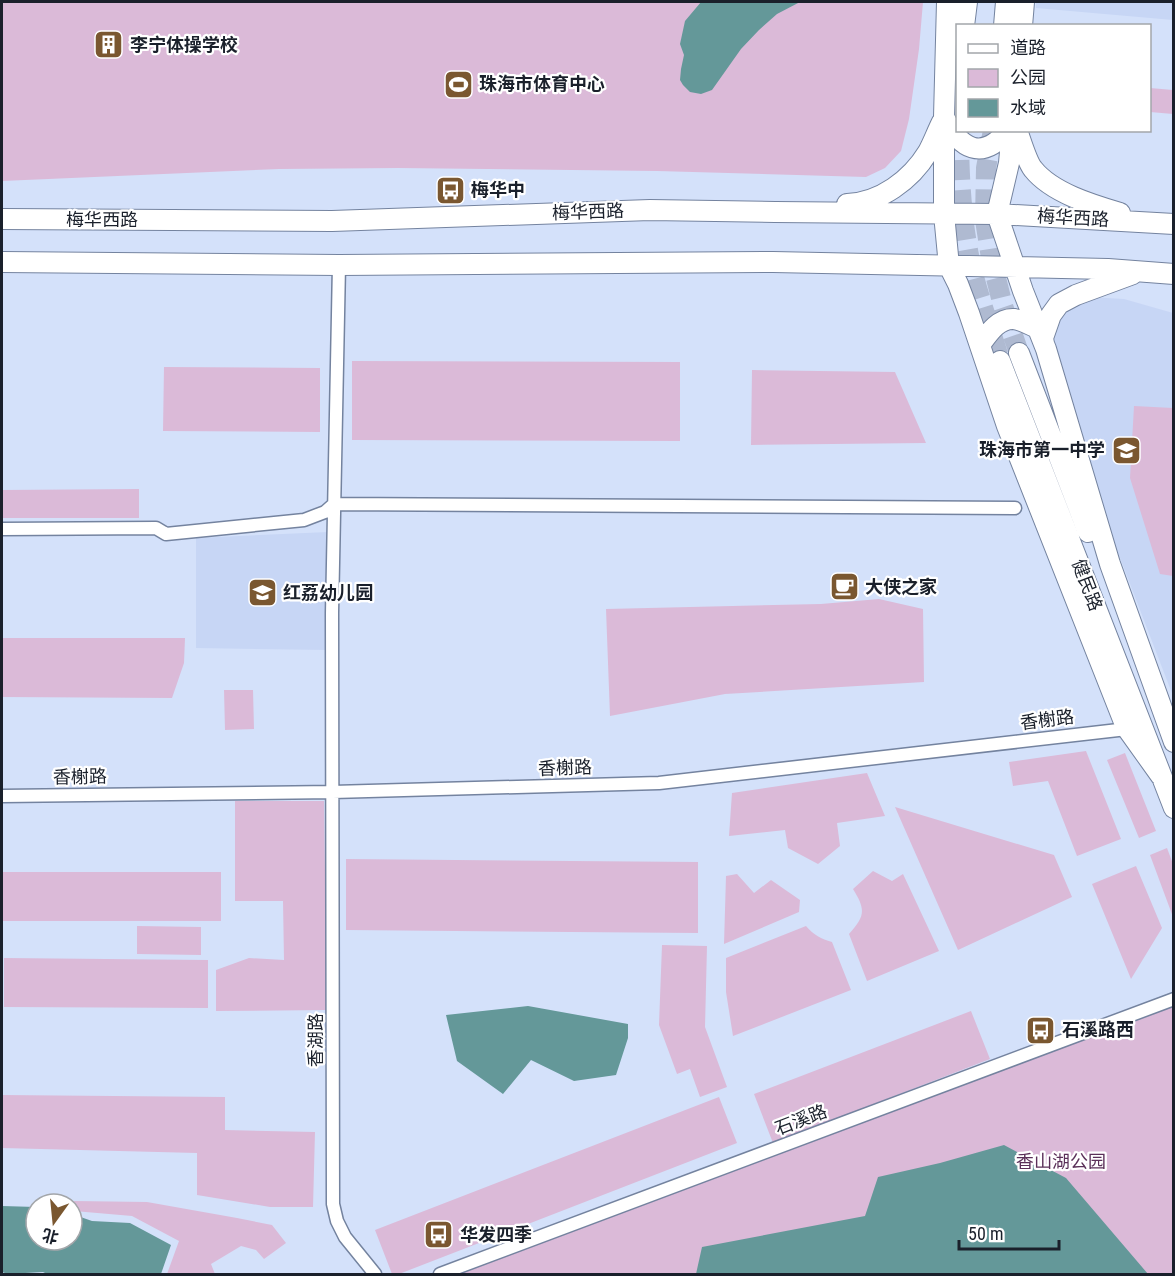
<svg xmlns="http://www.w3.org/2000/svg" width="1175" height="1276" font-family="'Roboto Condensed','Noto Sans SC',sans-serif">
<rect width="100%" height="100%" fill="#d4e1fa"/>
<path fill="#c7d6f5" d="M1036,2H1173V20L1036,8Z
M1089,297L1124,299L1173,313V696L1051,378L1048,337L1056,317Z
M328,532V650L196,648V538Z"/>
<path fill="#dbbad8" d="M2,2H923L919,49L909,119L901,151L885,168L866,177L657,171L398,168L279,169L2,181Z
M1150,88L1173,90V114L1150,112Z
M352,361L680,362V441L352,440Z
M164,367L320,368V432L163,431Z
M752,370L895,372L926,443L751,445Z
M1134,406L1173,408V576L1160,574L1130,478Z
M139,489V518H2V490Z
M879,599L923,609L924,682L725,694L610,716L606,609L821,604Z
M2,638H185L184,663L172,698L2,697Z
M224,690H253L254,729L225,730Z
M1086,751L1121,839L1077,856L1048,781L1013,786L1009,762Z
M1125,753L1156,831L1139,838L1107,760Z
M867,773L885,816L837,823L840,846L818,864L788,848L785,830L729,836L732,793Z
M235,801H324L327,1010L216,1011V970L249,958L284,960L283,901H235Z
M895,807L1054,855L1072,897L958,950Z
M1167,848L1173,864V917L1150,855Z
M346,859L698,862V933L346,930Z
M1136,866L1162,928L1131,979L1092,884Z
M873,871L892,881L903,874L939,951L867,981L849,934C865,916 866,910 853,889Z
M2,872H221V921H2Z
M737,874L754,893L771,880L800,900L799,912L724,944L726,876Z
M137,926L201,927V955L137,954Z
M806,926C814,935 821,939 832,942L851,990L733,1036L726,992V958Z
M662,945L707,946L705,1027L727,1087L700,1097L690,1069L677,1074L659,1025Z
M4,958L208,960V1008L4,1007Z
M1173,1000V1274H440Z
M971,1011L990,1059L773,1143L754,1094Z
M2,1095L225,1097V1130L315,1132L313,1207H270L197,1195V1153L2,1148Z
M719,1097L737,1143L399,1274H392L375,1230Z
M74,1201L147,1202L237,1218L272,1225L286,1243L264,1259L256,1250L241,1246L211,1264L215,1274H167L179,1241L132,1216L74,1211Z"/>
<path fill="#649899" d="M701,2H800L777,14L759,30L741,49L712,90L701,94L690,92L683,85L680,80L681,69L684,55L680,44L685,21Z
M528,1006L628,1024V1038L616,1075L574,1081L531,1060L503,1094L457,1061L446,1015Z
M1004,1145L1066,1178L1148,1274H696L702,1247L865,1216L878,1177L940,1163Z
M2,1206L36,1207V1240H72V1214L92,1221L130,1223L171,1245L161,1274H47L43,1272L8,1274L2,1272Z"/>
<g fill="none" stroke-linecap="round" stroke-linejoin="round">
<path stroke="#afbad1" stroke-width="20" stroke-dasharray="20 10" stroke-linecap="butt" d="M959,130C959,171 961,211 968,250C975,288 989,324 1000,361
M993,130L986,168L985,220L991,258L1003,306L1019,353"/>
<defs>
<path id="minor" d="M339,265L332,613L333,1204L337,1221L345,1237L375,1274
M2,529L156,528L166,534L304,520L325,512L334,504L1015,508
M2,796L333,792L659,783L1127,729
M440,1274L1174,999"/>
<path id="primary" d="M947,2L944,117V214L949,266L958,284L969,313L1007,426L1126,727L1161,776
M964,26L967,2
M1004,26L1006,2
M1022,26L1024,2
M944,117C960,149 982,162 1008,130
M1012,130L1009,163L997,214L1023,291L1046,349L1110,564L1169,728L1174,742
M1017,130C1021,141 1027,162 1033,169C1052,193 1093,205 1120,213
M847,204C880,203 911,180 928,152C933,143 937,132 942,122
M2,219L332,221L650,210L775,212L997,214L1174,224
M2,262L339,265L773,262L1108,269L1174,274
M1044,344L1043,338L1051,315L1059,304L1076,295L1133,274
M980,345C988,334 998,318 1014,319C1022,320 1030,325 1037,328
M1019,353L1088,532
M1000,361L1174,808"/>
</defs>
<use href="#minor" stroke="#74839f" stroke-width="15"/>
<use href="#primary" stroke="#74839f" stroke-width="22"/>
<use href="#minor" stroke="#fff" stroke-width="12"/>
<use href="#primary" stroke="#fff" stroke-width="20"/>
</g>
<defs>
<symbol id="building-square" viewBox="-11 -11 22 22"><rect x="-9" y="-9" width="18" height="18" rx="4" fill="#7a5730" stroke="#fff"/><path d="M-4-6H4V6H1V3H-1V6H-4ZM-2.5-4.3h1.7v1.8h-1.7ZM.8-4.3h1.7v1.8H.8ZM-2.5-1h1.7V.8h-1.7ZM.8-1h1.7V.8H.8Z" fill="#fff"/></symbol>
<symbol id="stadium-square" viewBox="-11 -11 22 22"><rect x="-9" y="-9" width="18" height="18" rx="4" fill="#7a5730" stroke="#fff"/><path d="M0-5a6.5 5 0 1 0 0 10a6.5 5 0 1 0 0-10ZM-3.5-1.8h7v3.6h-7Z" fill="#fff"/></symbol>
<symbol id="bus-square" viewBox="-11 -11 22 22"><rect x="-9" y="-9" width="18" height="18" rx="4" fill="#7a5730" stroke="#fff"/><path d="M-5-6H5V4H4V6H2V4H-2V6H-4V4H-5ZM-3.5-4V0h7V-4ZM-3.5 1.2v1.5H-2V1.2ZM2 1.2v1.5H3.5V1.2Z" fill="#fff"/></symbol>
<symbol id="school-square" viewBox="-11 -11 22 22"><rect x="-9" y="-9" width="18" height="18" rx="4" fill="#7a5730" stroke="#fff"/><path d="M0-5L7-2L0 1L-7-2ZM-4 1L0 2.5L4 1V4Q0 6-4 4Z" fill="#fff"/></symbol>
<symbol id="cafe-square" viewBox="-11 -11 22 22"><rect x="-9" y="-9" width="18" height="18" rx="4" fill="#7a5730" stroke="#fff"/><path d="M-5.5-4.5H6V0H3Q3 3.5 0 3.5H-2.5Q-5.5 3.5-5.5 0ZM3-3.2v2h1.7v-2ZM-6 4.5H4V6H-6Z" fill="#fff"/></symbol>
</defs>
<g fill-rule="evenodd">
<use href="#building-square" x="92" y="28" width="33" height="33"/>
<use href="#stadium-square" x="442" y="68" width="33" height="33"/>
<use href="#bus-square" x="434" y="174" width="33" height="33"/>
<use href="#school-square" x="1110" y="434" width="33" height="33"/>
<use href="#cafe-square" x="828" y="570" width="33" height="33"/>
<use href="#school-square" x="246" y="576" width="33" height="33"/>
<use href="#bus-square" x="1024" y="1014" width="33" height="33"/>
<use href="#bus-square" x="422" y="1218" width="33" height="33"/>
</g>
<g text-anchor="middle" stroke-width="4.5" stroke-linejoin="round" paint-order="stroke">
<g font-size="18" font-weight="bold" fill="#1a202b" stroke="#fff" text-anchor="start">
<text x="130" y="51">李宁体操学校</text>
<text x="479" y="90">珠海市体育中心</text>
<text x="471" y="196">梅华中</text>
<text x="1105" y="456" text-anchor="end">珠海市第一中学</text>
<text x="865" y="593">大侠之家</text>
<text x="283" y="599">红荔幼儿园</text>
<text x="1062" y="1036">石溪路西</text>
<text x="460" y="1241">华发四季</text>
</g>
<g font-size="18" fill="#1a202b" stroke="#fff">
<text transform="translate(588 212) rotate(-2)" y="6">梅华西路</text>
<text transform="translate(1073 218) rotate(3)" y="6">梅华西路</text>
<text x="102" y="226">梅华西路</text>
<text transform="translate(1087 585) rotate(69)" y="6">健民路</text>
<text transform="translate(1047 720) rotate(-7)" y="6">香榭路</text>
<text transform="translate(565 768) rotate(-2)" y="6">香榭路</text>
<text transform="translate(80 777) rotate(-1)" y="6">香榭路</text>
<text transform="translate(316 1040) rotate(-90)" y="6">香湖路</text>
<text transform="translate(801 1120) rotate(-21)" y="6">石溪路</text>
</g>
<g font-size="18" fill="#5b3059" stroke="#fff">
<text x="1061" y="1168">香山湖公园</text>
</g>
</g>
<rect width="1175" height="1276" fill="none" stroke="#1a202b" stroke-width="6"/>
<rect x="956" y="24" width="195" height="108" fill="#ffffff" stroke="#a3a6aa" stroke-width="1.5"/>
<rect x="968" y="44" width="30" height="9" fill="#ffffff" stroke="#a3a6aa" stroke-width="1.5"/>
<text x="1010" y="54" font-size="18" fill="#1a202b">道路</text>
<rect x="968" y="69" width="30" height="18" fill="#dbbad8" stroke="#a3a6aa" stroke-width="1.5"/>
<text x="1010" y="84" font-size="18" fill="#1a202b">公园</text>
<rect x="968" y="99" width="30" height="18" fill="#649899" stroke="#a3a6aa" stroke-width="1.5"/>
<text x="1010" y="114" font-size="18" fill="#1a202b">水域</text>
<g transform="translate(54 1222) rotate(195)"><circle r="28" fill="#ffffff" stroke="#a3a6aa" stroke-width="1.5"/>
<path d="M0-4.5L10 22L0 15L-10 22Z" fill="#7a5730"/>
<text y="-9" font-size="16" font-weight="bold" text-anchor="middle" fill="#1a202b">北</text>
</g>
<path d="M959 1240v9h100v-9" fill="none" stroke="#1a202b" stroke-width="3"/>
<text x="968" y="1240" font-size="18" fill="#1a202b" stroke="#ffffff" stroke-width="4.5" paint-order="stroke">50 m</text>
</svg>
